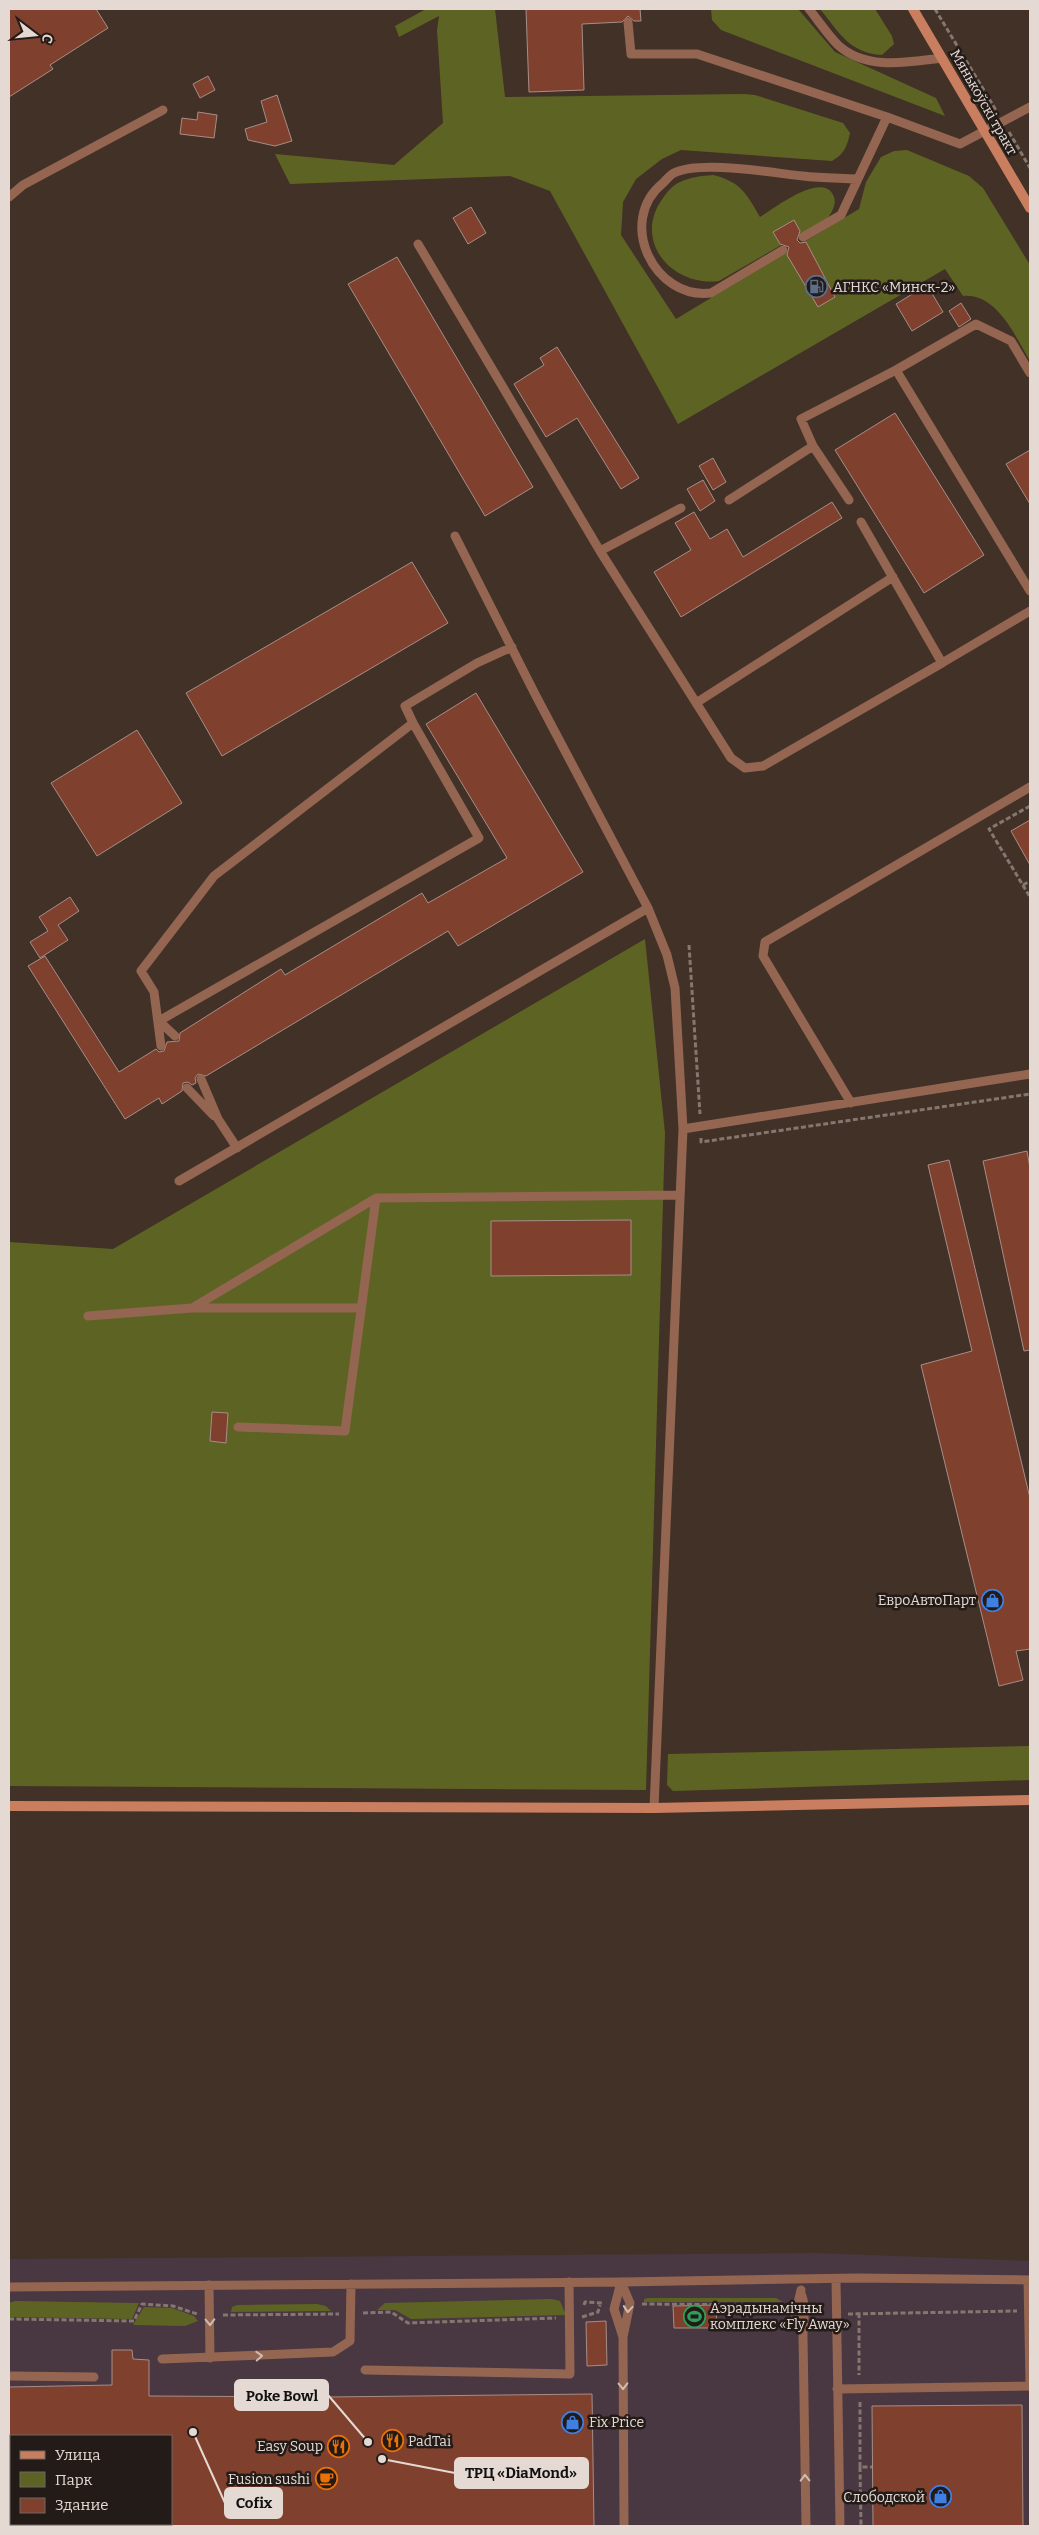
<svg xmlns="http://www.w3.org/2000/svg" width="1039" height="2535" font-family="Bitter,serif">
<rect width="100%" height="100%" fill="#423127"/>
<path fill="#493741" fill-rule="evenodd" d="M816,2253L1030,2261V2526H9V2259ZM11,2436H171V2524H11Z"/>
<path fill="#5d6423" d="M426,9H495L505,97L744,94L755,95L843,123L850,133C847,147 844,154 832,161L681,150L662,159L636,179L623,202L621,235L676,319L859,209L866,182L881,157L894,151L907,150L969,176L983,188L1030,265V361C1015,336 997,293 963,296L945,269L678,424L550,191L510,176L290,184L275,154L394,165L443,123L437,30L439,16L399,37L395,26Z
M711,9H798L835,52L936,98L945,116L721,30L712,20Z
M820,9H875L892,36L894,44L882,55C849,53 839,32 820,9Z
M713,175C741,182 746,193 760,217C775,208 818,174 832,193C838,202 833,210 828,218L719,281C671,287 632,240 663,198C667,192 673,185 680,182C691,177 701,176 713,175Z
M645,939L665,1133L646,1790L9,1786V1242L113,1249Z
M1030,1746V1780L673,1791L667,1785L668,1754Z
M648,2298H776L783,2302H644V2299Z
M552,2299L560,2301L566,2315L411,2319L395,2310H377L385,2303Z
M15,2301L139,2303L132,2319L9,2317V2303Z
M317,2304L326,2306L331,2311L231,2312L232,2307L237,2305Z
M144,2307L172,2308L194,2316L198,2321L185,2326L133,2325Z"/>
<path fill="#80402e" stroke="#a68e88" d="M9,9H96L108,28L50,65L53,69L9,97Z
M526,9H640L641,21H634L628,16L622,22L582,24L584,90L529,92Z
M208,76L215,90L200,98L193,84Z
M277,95L292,141L275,146L248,140L245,129L267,122L261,101Z
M198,112L217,115L214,138L180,134L182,118L197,120Z
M471,207L486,233L468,244L453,218Z
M794,220L800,231L797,240L800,243L806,242L835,297L818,307L787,255L789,247L780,244L773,232Z
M397,257L533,487L485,516L348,284Z
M927,285L943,312L912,331L896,304Z
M961,303L971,319L959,327L949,311Z
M557,347L639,478L621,489L577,418L546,437L514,384L544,365L540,358Z
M895,413L984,555L924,593L835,450Z
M1030,450V504L1006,464Z
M713,458L726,482L713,490L699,466Z
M703,480L715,501L700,511L687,489Z
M832,502L842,518L681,617L654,572L691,550L675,523L694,512L710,539L727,529L743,557Z
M412,562L448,623L222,756L186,693Z
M476,693L583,872L458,946L448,931L206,1076L198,1074L195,1078L196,1083L192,1085L188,1082L183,1083L182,1091L162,1104L159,1098L125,1119L28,966L45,956L119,1072L156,1049L159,1052L164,1051L167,1042L179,1041L180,1033L281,969L285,975L422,893L428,903L507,858L426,724Z
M137,730L182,803L97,856L51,783Z
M1030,820V865L1011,831Z
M70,897L79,911L58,925L68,940L40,958L30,942L48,931L39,917Z
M1027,1151L1030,1168V1350L1024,1351L983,1161Z
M949,1160L1030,1498V1649L1016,1651L1023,1680L999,1686L921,1365L972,1351L928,1165Z
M631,1220V1275L491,1276V1221Z
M212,1412L228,1413L226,1443L210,1441Z
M716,2305L717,2328H674L673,2306Z
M606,2321L607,2365L587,2366L586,2322Z
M112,2350H132L133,2359L149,2360V2396L328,2397L592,2394L594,2526H171V2436H9V2387L112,2385Z
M1022,2405L1023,2526H873L872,2406Z"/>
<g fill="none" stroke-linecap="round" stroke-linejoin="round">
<path stroke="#86776e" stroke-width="3" stroke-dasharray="5 2.5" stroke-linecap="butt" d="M935,9L997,112
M1009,132L1030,168
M1030,806L989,829L1030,897
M1023,885L1030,881
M689,945L700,1114
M701,1138V1142L1030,1094
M642,2304L780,2305L783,2309
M584,2305L585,2302L603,2303
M363,2313L391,2312L408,2323L556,2318
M859,2313V2375
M848,2314L1017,2311
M223,2315L339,2314
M582,2317L598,2312L600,2305
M9,2319L134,2321L142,2304L173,2306L197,2314
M860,2402V2467H872
M860,2467L861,2526"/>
<path stroke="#946551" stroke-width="9" d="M809,9C818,20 827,34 838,45C866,71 909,62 942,58
M628,22L631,54H697L887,117
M9,197L23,185L163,110
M803,237L841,215L887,117L960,144L1030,107
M418,244L600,551L681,508
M783,250L711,293C654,300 616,221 663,183C666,180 670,175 674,173C701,160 772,173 803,176C821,178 839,178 857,179
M896,370L1030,591
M813,446L849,500
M729,500L813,446L801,419L896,370L976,324L1011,341L1030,373
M455,536L536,696L648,908L667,955L675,988L683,1129L654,1808
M600,551L731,758L745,768L763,766L942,663L861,522
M942,663L1030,611
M696,703L893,577
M159,1021L479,838L413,723
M159,1021L175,1036
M161,1046L154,992L141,971L214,876L413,723L405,706L477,663L512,647
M201,1079L218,1119L237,1148
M187,1088L214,1116
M851,1103L763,956L765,942L1030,787
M683,1129L1030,1074
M179,1181L648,908
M193,1308H361
M88,1316L192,1308L376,1198L680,1195
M238,1427L345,1431L376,1198
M836,2279L840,2526
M1028,2280L1030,2383
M621,2282L630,2303L623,2337L624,2526
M621,2282L614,2309L623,2337
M209,2285L210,2358
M9,2287L621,2282L858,2278L1030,2280
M801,2290L795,2316L803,2332
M801,2293C807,2308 803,2320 803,2336L806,2526
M162,2359L333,2352L350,2341L351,2284
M365,2370L570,2374L569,2282
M9,2376L94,2377
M837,2389L1030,2386"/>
<path stroke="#c97e5f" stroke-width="10" d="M913,9L1030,208
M9,1806L654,1808L1030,1800"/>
</g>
<defs><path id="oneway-chevron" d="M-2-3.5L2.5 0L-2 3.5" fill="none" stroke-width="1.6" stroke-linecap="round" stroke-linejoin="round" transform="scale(1.25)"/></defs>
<g stroke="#d1bcb2">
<use href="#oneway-chevron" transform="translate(628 2309) rotate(95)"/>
<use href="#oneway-chevron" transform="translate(210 2322) rotate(89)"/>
<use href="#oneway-chevron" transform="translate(259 2356) rotate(-3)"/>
<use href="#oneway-chevron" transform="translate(623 2386) rotate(89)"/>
<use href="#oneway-chevron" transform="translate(805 2478) rotate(-91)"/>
</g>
<defs>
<symbol id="fuel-ring" viewBox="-11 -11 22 22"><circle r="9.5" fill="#231b17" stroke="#5c6f8a" stroke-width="1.5"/><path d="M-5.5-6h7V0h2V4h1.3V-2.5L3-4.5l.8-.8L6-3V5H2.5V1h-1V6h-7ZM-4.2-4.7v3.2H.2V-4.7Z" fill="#5c6f8a"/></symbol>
<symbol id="shop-ring" viewBox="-11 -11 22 22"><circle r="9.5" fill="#231b17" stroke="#3f7fe0" stroke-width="1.5"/><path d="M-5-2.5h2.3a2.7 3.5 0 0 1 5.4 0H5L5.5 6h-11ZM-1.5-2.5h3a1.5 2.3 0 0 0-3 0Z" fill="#3f7fe0"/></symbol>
<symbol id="stadium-ring" viewBox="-11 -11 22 22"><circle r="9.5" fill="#231b17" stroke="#2e9e5b" stroke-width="1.5"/><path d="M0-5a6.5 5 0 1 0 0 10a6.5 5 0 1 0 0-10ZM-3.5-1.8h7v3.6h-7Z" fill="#2e9e5b"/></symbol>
<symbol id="restaurant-ring" viewBox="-11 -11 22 22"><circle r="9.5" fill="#231b17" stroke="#e8710a" stroke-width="1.5"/><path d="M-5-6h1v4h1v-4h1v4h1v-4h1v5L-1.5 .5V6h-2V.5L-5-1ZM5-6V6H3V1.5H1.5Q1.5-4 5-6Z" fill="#e8710a"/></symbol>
<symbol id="cafe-ring" viewBox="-11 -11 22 22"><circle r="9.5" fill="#231b17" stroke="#e8710a" stroke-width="1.5"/><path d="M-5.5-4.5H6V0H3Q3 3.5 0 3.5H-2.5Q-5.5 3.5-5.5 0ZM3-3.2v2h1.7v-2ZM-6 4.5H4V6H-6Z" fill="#e8710a"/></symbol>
</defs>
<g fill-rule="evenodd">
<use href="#fuel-ring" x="804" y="274" width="25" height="25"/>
<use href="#shop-ring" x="980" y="1588" width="25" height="25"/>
<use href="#stadium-ring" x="682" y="2304" width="25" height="25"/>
<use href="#shop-ring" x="560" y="2410" width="25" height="25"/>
<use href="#restaurant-ring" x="380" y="2428" width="25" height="25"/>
<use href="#restaurant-ring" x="326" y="2434" width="25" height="25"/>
<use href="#cafe-ring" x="314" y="2466" width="25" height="25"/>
<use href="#shop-ring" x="928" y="2484" width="25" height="25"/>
</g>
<g text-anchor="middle" stroke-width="5" stroke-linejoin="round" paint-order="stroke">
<g font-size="14" fill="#e5d9d3" stroke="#231b17">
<text transform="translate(984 102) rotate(60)" y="5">Мянькоўскі тракт</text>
</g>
<g font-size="14" fill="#e5d9d3" stroke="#231b17" text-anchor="start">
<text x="833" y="292">АГНКС «Минск-2»</text>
<text x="976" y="1605" text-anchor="end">ЕвроАвтоПарт</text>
<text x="710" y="2313">Аэрадынамічны<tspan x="710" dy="16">комплекс «Fly Away»</tspan></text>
<text x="589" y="2427">Fix Price</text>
<text x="408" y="2446">PadTai</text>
<text x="323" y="2451" text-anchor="end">Easy Soup</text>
<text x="310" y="2484" text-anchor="end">Fusion sushi</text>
<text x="925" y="2502" text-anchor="end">Слободской</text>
</g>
</g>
<path fill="none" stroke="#e5d9d3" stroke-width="2" d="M368 2442L328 2395M382 2459L455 2473M193 2432L225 2503"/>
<g fill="#e5d9d3" stroke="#231b17" stroke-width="2">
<circle cx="368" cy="2442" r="5"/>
<circle cx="382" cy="2459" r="5"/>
<circle cx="193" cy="2432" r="5"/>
</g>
<g fill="#e5d9d3" stroke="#e5d9d3" stroke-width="2">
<rect x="235" y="2380" width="93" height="30" rx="5"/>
<rect x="455" y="2458" width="133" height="30" rx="5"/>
<rect x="225" y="2488" width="57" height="30" rx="5"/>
</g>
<g font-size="15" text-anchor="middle" font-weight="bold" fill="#111">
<text x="282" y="2401">Poke Bowl</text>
<text x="521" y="2478">ТРЦ «DiaMond»</text>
<text x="254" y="2508">Cofix</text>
</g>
<rect width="1039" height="2535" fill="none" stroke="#e5d9d3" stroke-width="20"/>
<rect x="10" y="2435" width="162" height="90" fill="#231b17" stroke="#716762"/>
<rect x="20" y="2451" width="25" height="8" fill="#c97e5f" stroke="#716762"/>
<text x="55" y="2460" font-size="15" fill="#e5d9d3">Улица</text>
<rect x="20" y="2472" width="25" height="15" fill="#5d6423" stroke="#716762"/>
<text x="55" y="2485" font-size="15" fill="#e5d9d3">Парк</text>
<rect x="20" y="2498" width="25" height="15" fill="#80402e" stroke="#716762"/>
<text x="55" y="2510" font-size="15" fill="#e5d9d3">Здание</text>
<g transform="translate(35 35) rotate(106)" stroke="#231b17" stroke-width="4" paint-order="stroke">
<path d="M0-4L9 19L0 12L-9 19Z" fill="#e5d9d3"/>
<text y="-8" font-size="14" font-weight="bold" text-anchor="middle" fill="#e5d9d3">С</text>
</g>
</svg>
